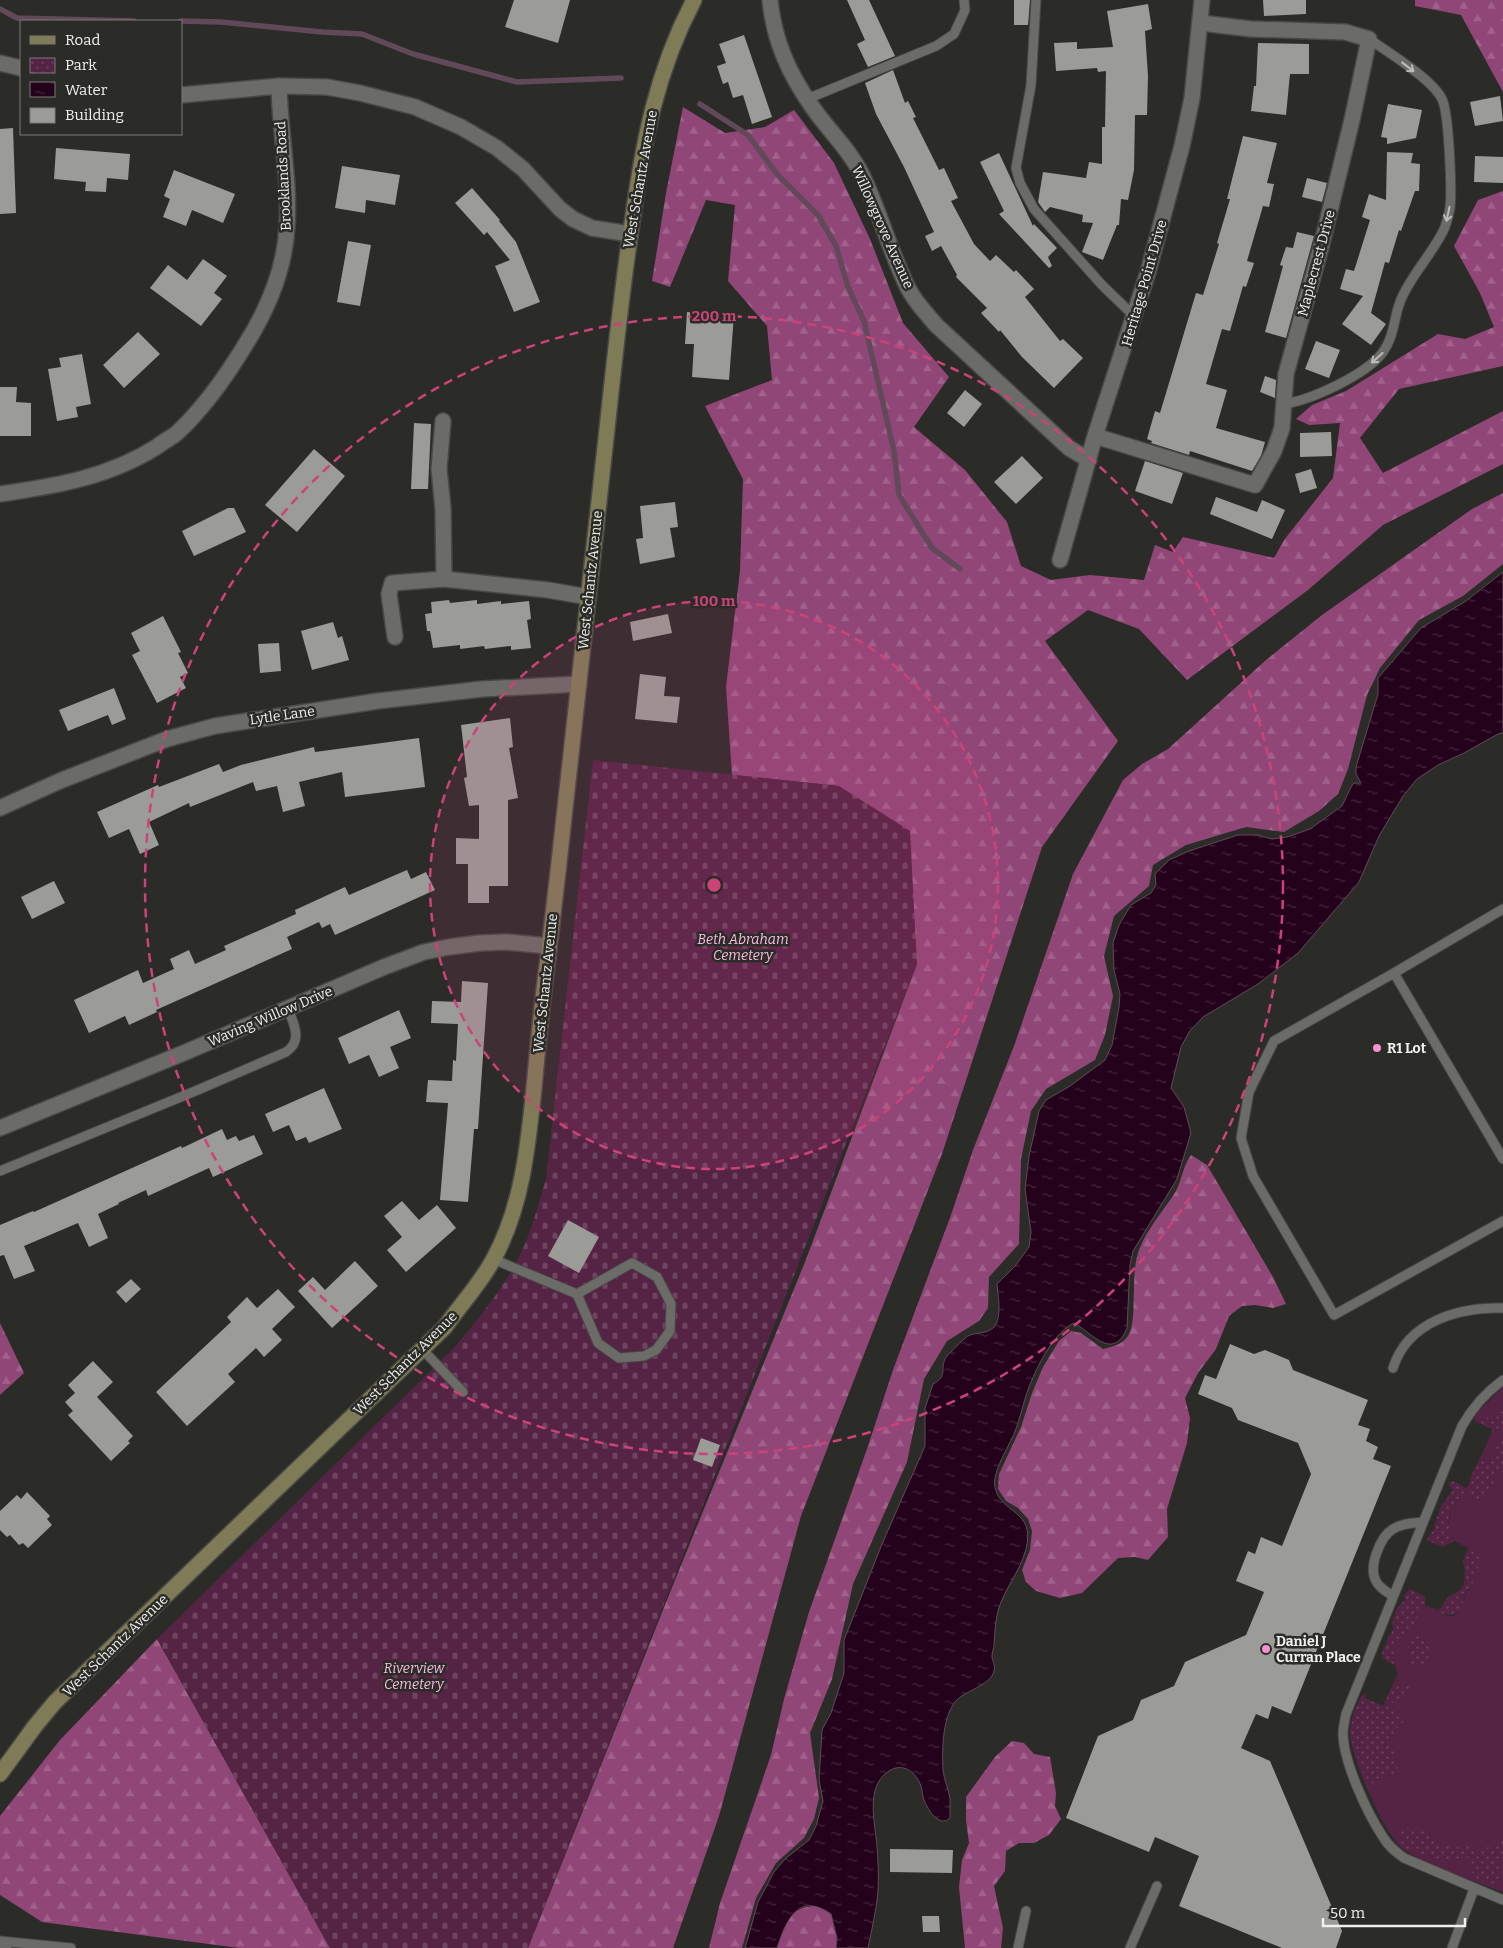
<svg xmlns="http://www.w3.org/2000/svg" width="1503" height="1948" font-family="Bitter,serif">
<defs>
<pattern id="forest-firs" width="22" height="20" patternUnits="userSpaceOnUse" patternTransform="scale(1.25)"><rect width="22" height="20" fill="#914678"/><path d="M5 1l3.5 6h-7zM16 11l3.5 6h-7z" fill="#a1618c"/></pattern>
<pattern id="cemetery-stones" width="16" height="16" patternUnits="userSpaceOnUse" patternTransform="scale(1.25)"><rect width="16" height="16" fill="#552445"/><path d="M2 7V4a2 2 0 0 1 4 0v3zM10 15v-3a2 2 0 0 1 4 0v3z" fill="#6e4460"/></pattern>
<pattern id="park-dots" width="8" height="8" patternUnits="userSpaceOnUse" patternTransform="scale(1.25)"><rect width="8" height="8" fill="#552445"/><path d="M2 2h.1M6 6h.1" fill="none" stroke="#6e4460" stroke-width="1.8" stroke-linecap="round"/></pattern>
<pattern id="water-ripples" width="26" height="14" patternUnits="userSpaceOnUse" patternTransform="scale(1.25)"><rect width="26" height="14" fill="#25021b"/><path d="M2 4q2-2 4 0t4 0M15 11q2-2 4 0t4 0" fill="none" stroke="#45273c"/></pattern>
</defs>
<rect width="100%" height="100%" fill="#2b2b28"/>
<path fill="#552445" d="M1503,1387V1892C1475,1881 1423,1866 1401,1847C1384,1833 1350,1755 1350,1733C1350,1719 1356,1708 1361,1696L1366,1694L1365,1698L1383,1706L1398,1673L1396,1671L1395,1649L1405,1635L1414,1628L1419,1611L1425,1606C1429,1607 1434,1608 1437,1610C1440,1611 1444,1615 1448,1616C1464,1619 1461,1594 1472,1587L1473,1576L1481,1561L1477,1552L1454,1541L1448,1530L1449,1519L1452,1507L1467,1489L1466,1487L1468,1486L1493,1429L1474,1421L1475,1415Z"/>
<path fill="url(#forest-firs)" d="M1415,0H1503V92L1461,15L1415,6Z
M683,107L725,133L765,127L794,110L834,163L870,239L903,323L949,377L914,427L965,470L1007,522L1021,566L1051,580L1090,575L1144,580L1155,545L1173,552L1183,537L1274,558L1284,540L1333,478L1340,423L1309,425L1296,419L1312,405L1346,391L1438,334L1465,339L1494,327L1480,293L1454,246L1478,200L1503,191V366L1399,389L1360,438L1383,473L1503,411V464L1383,525L1308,590L1187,680L1139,629L1088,610L1045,641L1118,741L1042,847L942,1154L801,1516L719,1816L673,1948H528L675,1580L805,1262L917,964L838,786L732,775L726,687L740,571L743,479L705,406L772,380L767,326L728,281L735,205L706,200L670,287L652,281L666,193Z
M1503,493V564L1463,596L1419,620L1380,668L1367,695L1348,769L1338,794L1319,811L1284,832L1246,827L1186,845L1153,865L1149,886L1114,916L1104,956L1113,996L1105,1035L1095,1060L1046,1089L1031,1111L1021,1159L1019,1244L989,1277L988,1308L979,1321L947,1341L924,1379L907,1462L853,1584L832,1679L810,1733L819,1798L814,1819L804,1838L776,1863L756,1898L742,1948H709L720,1903L771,1755L784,1699L809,1612L867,1449L893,1370L951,1215L973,1150L1014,1046L1073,874L1123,780L1142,764L1168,749L1266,660L1322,615L1472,509Z
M1191,1155L1207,1165L1273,1277L1286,1304L1273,1308L1255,1305L1242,1306L1229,1316L1216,1349L1198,1373L1185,1398L1190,1418L1187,1443L1167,1509L1168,1537L1148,1560L1135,1557L1118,1558L1082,1593L1060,1598L1036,1591L1026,1582L1022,1570L1030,1550L1032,1531L1028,1519L1018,1508L1006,1501L998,1489L999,1474L1021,1427L1032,1393L1043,1367L1059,1341L1071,1331L1081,1333L1103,1349C1114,1346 1123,1345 1129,1334C1137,1320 1131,1278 1137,1257C1143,1233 1163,1212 1176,1191C1182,1179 1183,1166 1191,1155Z
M0,1323L24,1373L0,1395Z
M157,1639L330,1948H239L42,1922L0,1895V1816L60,1740Z
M1012,1741L1024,1743L1034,1754L1050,1757L1056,1793L1055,1806L1061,1819L1049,1835L1034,1843H1019L1006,1851L1005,1871L994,1886L1003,1928L1001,1948H965L959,1887L962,1860L969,1843L966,1820V1797L995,1757Z
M812,1906L822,1907L831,1914L837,1938L836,1948H777C784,1926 786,1910 812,1906Z"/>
<path fill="url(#cemetery-stones)" d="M593,760L839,786L910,831L917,964L528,1948H330L157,1639L454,1348C483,1314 511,1279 528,1237C535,1218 540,1198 546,1179Z"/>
<path fill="url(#park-dots)" d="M1503,1410V1431L1492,1432V1429L1479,1423V1416L1481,1414L1488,1418H1496Z
M1503,1437V1472L1497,1474C1494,1481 1494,1482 1489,1489C1485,1495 1487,1500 1476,1500C1461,1488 1474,1471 1481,1457L1485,1459L1494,1457L1495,1450Z
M1454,1481L1467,1489C1464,1494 1459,1498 1455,1503C1446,1515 1447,1529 1454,1541L1443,1547L1426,1540L1433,1531L1440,1508L1453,1490L1448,1483Z
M1468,1548L1479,1553L1481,1564L1475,1571L1472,1587C1463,1592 1464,1601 1461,1610C1453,1617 1445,1616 1437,1610L1441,1608L1446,1599L1460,1590L1464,1584L1465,1571L1463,1561Z
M1410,1589L1425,1597V1606C1417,1611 1418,1619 1414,1627C1412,1630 1399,1643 1395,1649L1397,1666L1387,1661L1383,1658L1382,1653L1389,1636L1393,1630C1391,1619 1396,1607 1405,1600L1404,1595Z
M1418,1633L1426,1637L1430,1655L1422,1667H1414L1409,1660L1410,1652L1407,1642L1412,1635Z
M1410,1680L1412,1689L1411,1693L1405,1697L1402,1702L1386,1703L1390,1710H1401L1404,1721L1395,1730L1390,1738L1398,1764L1397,1771L1393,1774L1375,1781L1368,1788L1350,1735L1354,1712L1364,1695L1366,1694L1365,1698L1383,1706L1393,1686L1396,1687Z
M1405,1828L1424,1830L1435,1837L1440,1846H1448L1456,1848L1467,1843L1477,1851L1495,1845L1498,1841L1503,1838V1859L1497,1862L1501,1871L1498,1881L1491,1884L1478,1881L1472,1872L1471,1859L1467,1857L1435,1863L1426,1855L1405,1849L1398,1840L1400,1831Z"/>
<path fill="url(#water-ripples)" stroke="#62495a" d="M1503,572V733L1498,734L1464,753L1438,765L1417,779L1403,796L1379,836L1359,882L1298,953L1258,984L1203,1017L1189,1032L1181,1047L1171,1088L1184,1107L1191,1133L1177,1179L1133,1251L1130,1265L1127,1328C1113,1363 1090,1331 1074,1323C1056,1331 1039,1362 1032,1380C1024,1397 1021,1417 1014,1434C1008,1448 992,1472 995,1487C1000,1514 1036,1509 1026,1549C1020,1572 1004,1589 998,1611C995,1622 995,1634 994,1645C994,1648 992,1652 992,1656C992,1661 996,1665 994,1671C991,1684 969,1690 959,1698C942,1712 942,1750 943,1770C944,1780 949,1790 950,1799C950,1806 950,1812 950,1818C938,1829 926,1807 923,1797C922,1793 922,1789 921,1786C916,1772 903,1762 889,1771C865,1786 875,1823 877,1846C878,1861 879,1876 878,1892C876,1911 872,1929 868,1948H836L837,1938L831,1914C798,1891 786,1921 777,1948H745L758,1902L774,1872L785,1859L809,1840L816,1826L823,1801L819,1780L822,1730L831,1713L844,1673V1640L882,1544L925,1446V1408L933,1384C948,1376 940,1370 945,1359C947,1355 960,1343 964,1339C973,1330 987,1336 995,1326C1002,1315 998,1296 997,1284L1016,1265L1029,1247L1031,1232L1025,1189L1029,1156L1039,1111L1046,1100L1070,1086L1105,1060L1112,1045L1119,1007L1120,994L1114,970L1113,943L1119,925L1131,905L1151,893L1156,885L1155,874L1169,860L1189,851L1238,835H1258L1272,839L1287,837L1310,829L1342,806L1351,787L1354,783H1361L1356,774V767L1378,694V678L1421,628L1466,601Z"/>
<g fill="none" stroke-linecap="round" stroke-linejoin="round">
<path stroke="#62495a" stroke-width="5.5" d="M0,9L17,18L134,21
M181,21L221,22L322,32L362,34L413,54L517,82L621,78
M700,104L748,135L777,174L818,215L836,246L848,287L864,321L894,451L899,495L932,548L960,569"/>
</g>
<path fill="#9b9b97" d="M514,0H570L558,43L505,27Z
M847,0H869L895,56L868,67L857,44L865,40Z
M1014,0H1030L1028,25H1014Z
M1263,0H1306V14L1264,16Z
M1148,4L1152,29L1145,31L1148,76L1147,115H1135L1134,170L1128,200L1121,199L1119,225H1117L1103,260L1082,252L1093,223L1082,222L1083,215L1050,207L1045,212L1038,202L1043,172L1086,178L1089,162L1102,164V127H1105L1106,71L1098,72L1097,68L1056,71L1054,43L1077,42V49L1113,47L1107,11Z
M744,35L772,117L752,124L743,95L733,98L728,82L723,84L717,66L726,63L719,44Z
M1258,43L1309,44V74H1290L1286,115L1251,111L1254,86H1256Z
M893,70L905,103L908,101L916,117L913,118L939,170L944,168L958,198L951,201L974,244L990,261L996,255L1014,272L1016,270L1034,289L1025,297L1060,341L1063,339L1083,358L1054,388L1022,357L1000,330L999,332L981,313L987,308L956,277L957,275L941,246L932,251L925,236L934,232L904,167L876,114L865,83Z
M1500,96L1503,121L1475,126L1470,102Z
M1388,104L1422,110L1416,138L1387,144V138L1381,137Z
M13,128L16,213L0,214V129Z
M1243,136L1277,143L1267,183L1274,184L1269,207L1263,206L1247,261L1254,263L1246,287L1243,286L1230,331L1222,329L1206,384L1227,390L1216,428L1265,442L1261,456L1252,471L1190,451L1189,455L1151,443L1152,441L1147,439L1155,411L1160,413L1196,293L1203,295L1219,244L1217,243L1230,199H1227Z
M56,148L130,154L128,180L107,178L106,192L85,191L86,182L54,179Z
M1387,152L1413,153L1411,163L1420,164L1419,191H1415L1401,231L1399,230L1389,263L1385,262L1371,313L1386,324L1371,345L1342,324L1363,296L1340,289L1346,269L1354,271L1370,220L1362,217L1369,194L1386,200Z
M999,153L1033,226L1034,224L1057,248L1048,257L1052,266L1049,268L999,214L1004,211L980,162Z
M1475,156L1503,157V183L1474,182Z
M342,166L400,175L395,205L366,200L365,213L335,208Z
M174,170L235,194L223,223L192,210L186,226L163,217L170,199L164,196Z
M1307,178L1327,183L1322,202L1302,197Z
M472,188L500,220L499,221L516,242L540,302L514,312L495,266L510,260L487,232L484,235L455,203Z
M1297,232L1314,236L1286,338L1265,332L1283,266L1280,265L1286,247L1293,248Z
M348,241L371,245L360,306L337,302Z
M203,259L227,276L214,293L222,299L201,326L150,288L168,265L187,280Z
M687,312L734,315L729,380L692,377L694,344H685Z
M138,332L160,354L124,388L103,365Z
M1316,341L1340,350L1329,378L1305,369Z
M82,354L91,404L76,407L78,417L57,421L48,369L61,367L59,358Z
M1265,376L1276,380L1275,398L1260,392Z
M0,387H17L16,402L31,403V436H0Z
M965,390L982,404L964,427L947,413Z
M414,423L431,424L428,489H411Z
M1331,432L1332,456L1300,457V433Z
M314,449L345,476L297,532L265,505Z
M1022,456L1043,478L1016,504L994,482Z
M1145,461L1183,473L1172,504L1135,491Z
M1311,469L1317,488L1300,493L1295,474Z
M1216,497L1257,512L1262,500L1285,510L1272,539L1210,514Z
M675,502L678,527L670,528L675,557L640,564L636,539L643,538L640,506Z
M228,508H234L246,532L194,556L182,531Z
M449,600L450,603L477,600V604L501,601V604L529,601L531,619L527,620L531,648L511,650V646L485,649L484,646L460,649V645L433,648L430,631H427L425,614L432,613L431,602Z
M668,614L672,633L633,641L630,622Z
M163,616L181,652L178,653L188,673L180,677L186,688L157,703L132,655L140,651L131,633Z
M333,622L338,638L342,636L349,660L312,670L301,631Z
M279,643L281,671L260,673L258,644Z
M640,674L666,677L664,696L680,697L677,723L635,719Z
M114,688L126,719L112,725L108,715L68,731L59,710Z
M510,718L513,747L509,748L518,798L508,800V886H489V903H468V864H456V838L479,839V805L469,806L464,778L467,777L461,725Z
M419,738L425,787L345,797L342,772L299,782L305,806L283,812L277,786L256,791L253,782L190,807L189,803L149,822L159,845L140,854L129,829L109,838L97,812L158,785L159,787L219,764L223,772L241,765L314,747L315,752Z
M407,870L411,879L426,872L435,890L335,935L330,924L322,928L319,922L287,937L292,949L156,1010L157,1012L129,1025L125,1016L89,1033L74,1000L138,970L143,983L174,969L170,959L189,950L195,964L226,950L224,946L296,914L295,910L345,887L349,895Z
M54,881L65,903L32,919L21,897Z
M462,981L488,983L478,1129H474L468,1202L440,1200L448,1103L426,1102L428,1080L452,1081L453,1060L456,1061L458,1024L431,1023L432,1001L461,1002Z
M399,1010L411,1038L390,1047L399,1068L379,1077L369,1055L349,1064L338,1038Z
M324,1088L342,1129L309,1143L306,1137L296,1141L289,1125L273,1132L265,1114Z
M222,1129L227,1140L236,1136L239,1141L254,1135L263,1154L213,1177L209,1168L148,1196L146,1190L118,1203L119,1204L98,1214L108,1238L89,1247L78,1223L24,1246L35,1271L14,1279L4,1255L0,1256V1225L33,1211L34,1212L181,1146L182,1148Z
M402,1201L419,1220L437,1205L456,1228L406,1272L387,1250L402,1237L384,1216Z
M568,1220L599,1237L579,1273L548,1256Z
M355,1261L378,1286L332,1328L298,1291L313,1277L325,1290Z
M131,1279L141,1289L126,1303L116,1292Z
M278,1289L295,1307L272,1329L282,1340L264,1357L256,1348L228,1374L235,1382L187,1426L156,1392L231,1322L227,1317L247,1297L257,1308Z
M1230,1344L1254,1354L1265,1350L1289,1360L1293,1370L1368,1400L1358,1425L1370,1429L1366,1441L1378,1447L1373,1459L1391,1466L1291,1714L1272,1706L1268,1719L1256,1714L1241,1748L1270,1761L1342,1931L1336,1948H1282L1179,1906L1199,1856L1155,1837L1149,1852L1066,1818L1098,1736L1133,1720L1141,1700L1174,1686L1185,1662L1246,1635L1264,1592L1236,1581L1248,1551L1255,1554L1261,1537L1282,1546L1311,1474L1298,1443L1238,1420L1232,1408L1198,1394L1205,1375L1216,1379Z
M93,1361L113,1382L97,1397L133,1436L128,1441L130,1443L111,1461L68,1415L73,1411L65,1402L75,1393L68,1385Z
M701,1438L720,1445L712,1467L693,1460Z
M27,1492L50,1516L47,1519L52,1525L28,1548L23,1543L19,1545L10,1535L7,1537L0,1530V1511L17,1495L21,1499Z
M890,1849L953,1850L952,1873L890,1872Z
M922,1916H939L940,1932H923Z"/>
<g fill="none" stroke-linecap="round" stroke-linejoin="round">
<defs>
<path id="service" d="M1036,0L1031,85L1016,168L1020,183L1034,209L1102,285L1134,316
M807,99L936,46L954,34L965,10L964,0
M1284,404C1311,400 1366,375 1383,352C1394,337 1394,318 1400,302C1409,277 1435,251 1445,227C1447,221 1449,214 1450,208C1452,191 1449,113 1442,99C1432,79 1388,52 1369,39
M1394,973L1503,909
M1503,1159L1394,973L1274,1041L1249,1092L1241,1138L1253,1176L1334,1315L1503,1221
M0,1171L193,1092L286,1052C303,1041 294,1024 288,1009
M493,1259L577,1294L598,1343L619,1358L644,1356L656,1350L670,1331L671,1304L657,1277L632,1263L577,1294
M422,1349L463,1392
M1393,1368C1408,1321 1459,1307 1503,1308
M1503,1380C1485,1393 1473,1407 1462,1426L1346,1714C1345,1720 1343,1727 1343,1733C1343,1761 1367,1813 1383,1837C1388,1846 1396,1852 1404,1858L1503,1900
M1393,1596C1387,1592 1379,1588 1376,1581C1368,1567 1380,1537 1393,1529C1402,1523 1413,1523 1423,1522
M0,1941L71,1948
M1018,1948L1026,1911
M1130,1948L1157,1886
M1452,1948L1474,1889"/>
<path id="minor" d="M770,0C774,41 789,74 813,108C829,131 850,150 862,175C880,212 890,252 908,288C915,302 926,313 936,325L1069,448L1089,460
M0,63L21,68
M181,95L279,86L327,87L360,93L415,107L461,127L497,148L523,169L560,209L573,219L592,228L630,234
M443,421L439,469L443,508L444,579L548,590L588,597
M1095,436L1255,485L1274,451L1282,428L1286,374L1321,247L1352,120L1369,39L1345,32L1251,29L1201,23
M0,494C56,486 110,477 158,446C164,441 171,438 177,433C204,408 225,378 244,347C267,311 285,269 287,226C290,180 280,133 279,86
M1060,560L1095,436L1148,272L1182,146L1192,98L1202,0
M395,637L389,594L392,583L444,579
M0,808L62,780L167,739L215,726L378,701L482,689L579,684
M0,1128L186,1052L384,967L424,952L449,947L480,943L507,942L549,946
M0,1945L4,1948"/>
<path id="secondary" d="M0,1774L35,1726L55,1702L445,1327C461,1304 480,1284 493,1260C522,1208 528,1146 534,1088C538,1044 542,1001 548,958C569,779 588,600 608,420C615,354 622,288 632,223C643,143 656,72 694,0"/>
</defs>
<use href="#service" stroke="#494846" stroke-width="11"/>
<use href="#minor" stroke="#494846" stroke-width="18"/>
<use href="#secondary" stroke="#494846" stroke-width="18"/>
<use href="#service" stroke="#6b6b67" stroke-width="9"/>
<use href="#minor" stroke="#6b6b67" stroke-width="15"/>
<use href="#secondary" stroke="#7f7b56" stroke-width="15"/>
</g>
<defs><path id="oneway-shaft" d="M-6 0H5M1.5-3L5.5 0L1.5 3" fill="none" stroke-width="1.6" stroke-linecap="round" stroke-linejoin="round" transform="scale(1.25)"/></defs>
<g stroke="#bbbbb8">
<use href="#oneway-shaft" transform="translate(1408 67) rotate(38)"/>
<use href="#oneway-shaft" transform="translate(1448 214) rotate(102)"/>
<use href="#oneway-shaft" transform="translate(1377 358) rotate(138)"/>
</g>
<circle cx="714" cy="885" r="284" fill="#cb4378" fill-opacity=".12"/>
<g fill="none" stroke="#cb4378" stroke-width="2.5" stroke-dasharray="9 6">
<circle cx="714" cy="885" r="284"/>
<circle cx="714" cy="885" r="569"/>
</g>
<g fill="#f591d2" stroke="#2b2b28" stroke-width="2">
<circle cx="1377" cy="1048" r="5"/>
<circle cx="1266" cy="1649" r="5"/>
</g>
<g text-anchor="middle" stroke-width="5" stroke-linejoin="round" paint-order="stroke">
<g font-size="14" fill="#f0f0ee" stroke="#2b2b28">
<text transform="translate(283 176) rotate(-93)" y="5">Brooklands Road</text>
<text transform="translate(640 179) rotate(-80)" y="5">West Schantz Avenue</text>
<text transform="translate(883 227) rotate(66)" y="5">Willowgrove Avenue</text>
<text transform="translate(1316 263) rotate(-75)" y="5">Maplecrest Drive</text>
<text transform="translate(1144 283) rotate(-74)" y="5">Heritage Point Drive</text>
<text transform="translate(590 580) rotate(-84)" y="5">West Schantz Avenue</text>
<text transform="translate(282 715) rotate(-8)" y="5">Lytle Lane</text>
<text transform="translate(545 983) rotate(-84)" y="5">West Schantz Avenue</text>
<text transform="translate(270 1016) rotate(-23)" y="5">Waving Willow Drive</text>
<text transform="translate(405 1363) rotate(-45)" y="5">West Schantz Avenue</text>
<text transform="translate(115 1645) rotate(-44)" y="5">West Schantz Avenue</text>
</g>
<g font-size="14" font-style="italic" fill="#fab9e1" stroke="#2b2b28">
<text x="743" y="944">Beth Abraham<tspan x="743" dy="16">Cemetery</tspan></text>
<text x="414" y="1673">Riverview<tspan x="414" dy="16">Cemetery</tspan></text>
</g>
<g font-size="14" font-weight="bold" fill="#f0f0ee" stroke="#2b2b28" text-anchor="start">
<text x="1387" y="1053">R1 Lot</text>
<text x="1276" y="1646">Daniel J<tspan x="1276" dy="16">Curran Place</tspan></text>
</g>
</g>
<circle cx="714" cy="885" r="8" fill="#cb4378" stroke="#2b2b28" stroke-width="2.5"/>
<g font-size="15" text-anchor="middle" font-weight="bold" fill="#cb4378" stroke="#2b2b28" stroke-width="5" stroke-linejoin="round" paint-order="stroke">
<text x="714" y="321">200 m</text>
<text x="714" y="606">100 m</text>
</g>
<rect x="20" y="20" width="162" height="115" fill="#2b2b28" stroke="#7a7a77"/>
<rect x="30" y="36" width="25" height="8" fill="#7f7b56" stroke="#7a7a77"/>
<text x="65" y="45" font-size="15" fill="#f0f0ee">Road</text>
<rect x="30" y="58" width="25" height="15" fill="url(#park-dots)" stroke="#7a7a77"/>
<text x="65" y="70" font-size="15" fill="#f0f0ee">Park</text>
<rect x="30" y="82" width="25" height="15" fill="url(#water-ripples)" stroke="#7a7a77"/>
<text x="65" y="95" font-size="15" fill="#f0f0ee">Water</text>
<rect x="30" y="108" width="25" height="15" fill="#9b9b97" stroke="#7a7a77"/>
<text x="65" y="120" font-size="15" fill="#f0f0ee">Building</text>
<path d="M1323 1918v8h142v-8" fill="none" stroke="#f0f0ee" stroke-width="2.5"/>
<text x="1330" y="1918" font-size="15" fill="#f0f0ee" stroke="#2b2b28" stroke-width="4" paint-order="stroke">50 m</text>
</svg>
